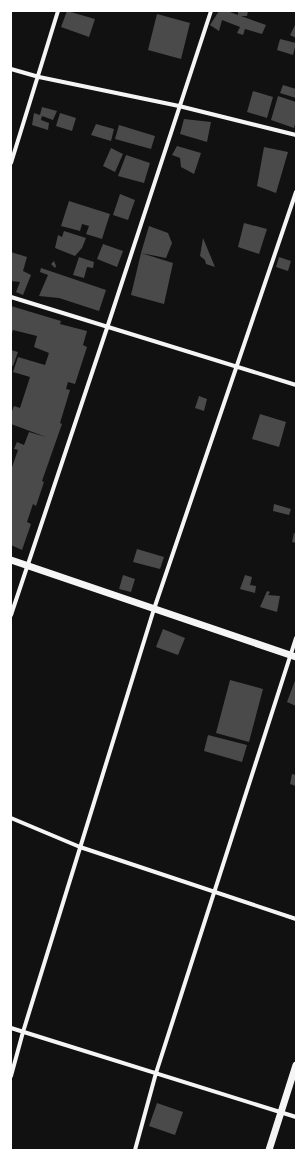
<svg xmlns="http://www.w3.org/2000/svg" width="307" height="1161" font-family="'Archivo Narrow',sans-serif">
<rect width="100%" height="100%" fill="#111"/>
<path fill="#4a4a4a" d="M67,11L95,19L89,37L61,27Z
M219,11H227L238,15V11H248L247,16H241L266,25L262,34L245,29L243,35L237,33L240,27L222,20L219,31L210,25Z
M157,14L190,23L181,59L148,50Z
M296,23V38L290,35Z
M280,39L296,43L293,55L277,50Z
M283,85L296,89V98L280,93Z
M253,91L273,97L267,118L247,112Z
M278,96L296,102V120L294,128L271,120Z
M42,107L57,111L53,120L42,116L41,120L49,123L48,130L32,125L34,113L40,115Z
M60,113L76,118L72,131L56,126Z
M184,119L211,122L207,142L180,134Z
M96,124L114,129L111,141L91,135Z
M119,125L155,136L151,149L115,139Z
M177,146L201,153L194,174L181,167L180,158L172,155Z
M264,147L288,152L276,193L257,186Z
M111,148L123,154L115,172L103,166Z
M126,155L150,163L144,183L118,176Z
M120,194L135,200L128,220L113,215Z
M69,201L110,214L102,239L86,234L89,226L82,224L80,231L61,226Z
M244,223L267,229L259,254L238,247Z
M149,226L168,233L172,243L166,258L141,253Z
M64,231L86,238L82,248L75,256L55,248L58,235L62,237Z
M203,238L215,267L206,264L205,260L200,256Z
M103,244L123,251L117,267L97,259Z
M11,252L27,257L23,271L31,275L23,295L16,292L20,282L11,281Z
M141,253L173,263L164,304L131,295Z
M79,257L94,262L93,268L87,267L84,278L73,275Z
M279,257L291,261L288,271L276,267Z
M54,261L56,266L55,268L51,264Z
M41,268L106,290L99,311L59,298L39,296L48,275L40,272Z
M11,306L61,321L60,324L87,331L83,345L87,347L75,384L68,382L66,389L70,390L60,423L62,424L42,481L44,482L36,506L33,504L27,522L31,524L22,550L11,545V470L18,450L14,449L17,442L24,445L29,432L46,437L11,424V413L14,406L20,408L30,377L13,372L18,357L45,365L49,353L34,347L37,336L13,330L11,336Z
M11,350L18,352L13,366L11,365Z
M199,396L207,399L204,411L195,408Z
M260,414L286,422L279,447L252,439Z
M274,504L291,509L289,515L273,511Z
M294,533L296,534V543L292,542Z
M137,549L164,557L160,569L133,562Z
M123,575L135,579L131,592L119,589Z
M245,575L252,577L250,585L256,586L255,593L240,589Z
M267,591L270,592L268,595L280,596L277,612L260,607Z
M163,629L185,638L178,655L156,647Z
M296,678V706L287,702Z
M230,680L263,689L249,742L216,733Z
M208,735L247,745L242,762L204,751Z
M292,774L296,775V786L290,784Z
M157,1103L183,1112L175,1135L149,1126Z"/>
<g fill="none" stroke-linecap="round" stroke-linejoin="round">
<path stroke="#f5f5f5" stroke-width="4" d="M11,69L39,77L179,106L296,135
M11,163L58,11
M11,297L296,385
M11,615L107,328L211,11
M11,818L80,847L296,919
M11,1028L296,1117
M11,1076L23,1032L154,609L296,192
M135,1150L156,1073L296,638"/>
<path stroke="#f5f5f5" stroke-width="7" d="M11,560L296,657
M269,1150L296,1065"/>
</g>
<rect width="307" height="1161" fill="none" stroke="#ffffff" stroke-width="24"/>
</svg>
